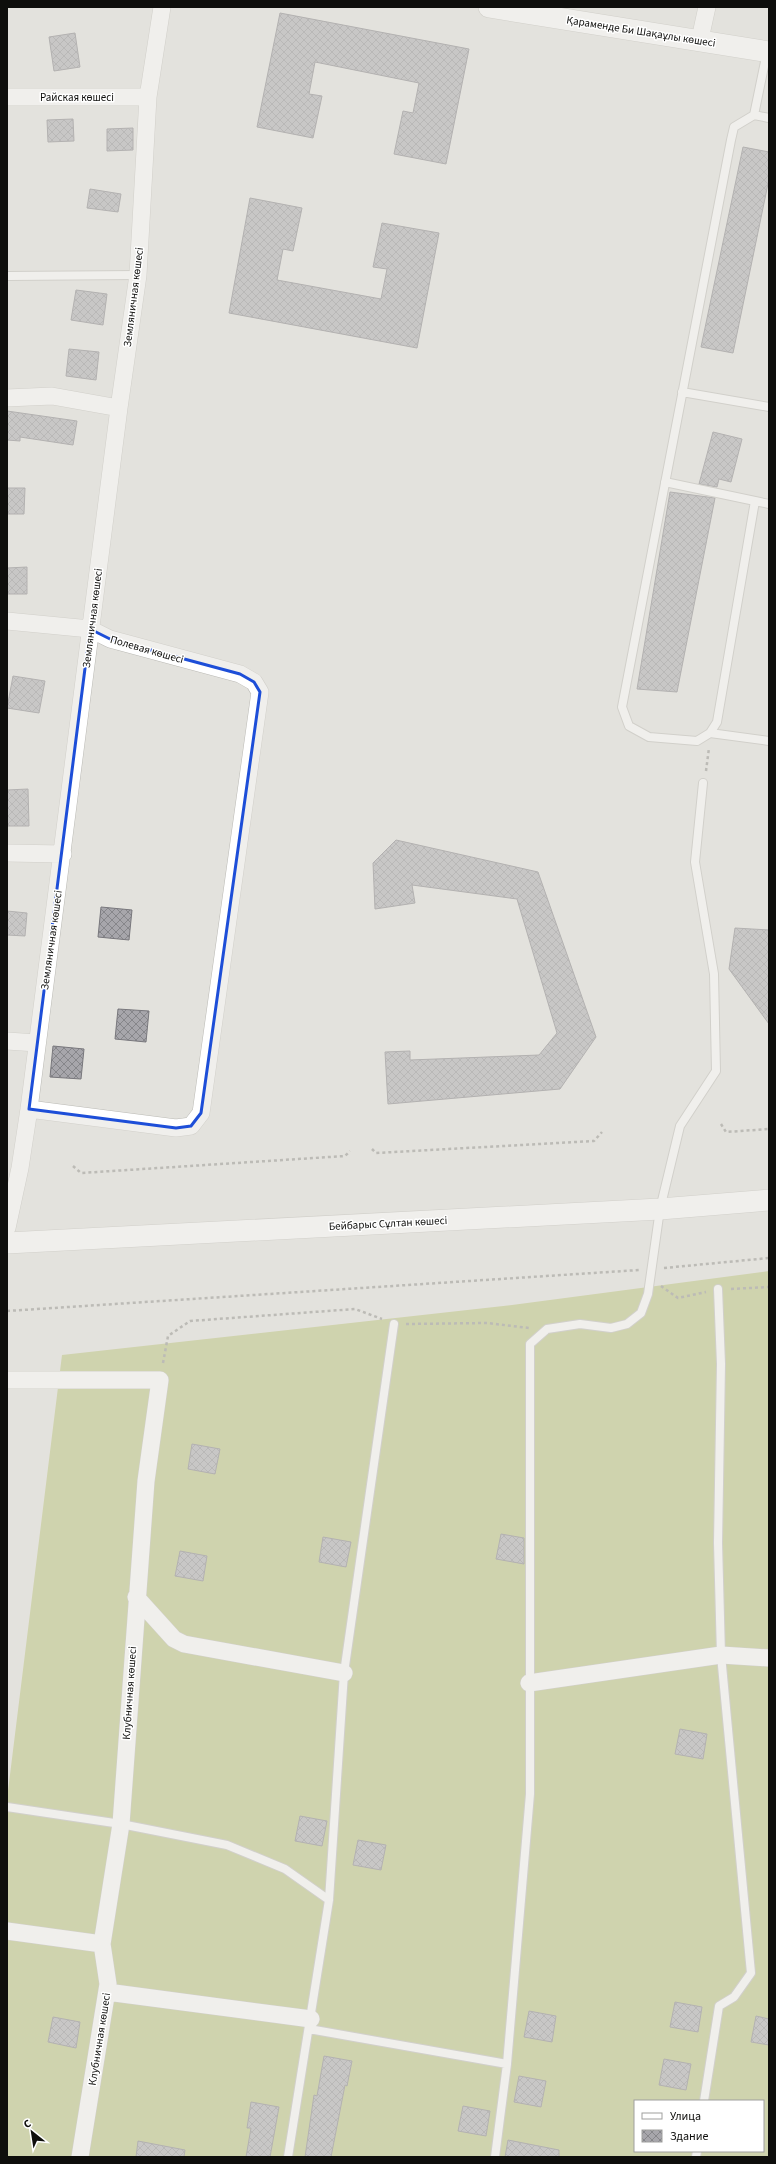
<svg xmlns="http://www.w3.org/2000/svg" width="776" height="2164" font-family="'Source Sans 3',sans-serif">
<defs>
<pattern id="building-cross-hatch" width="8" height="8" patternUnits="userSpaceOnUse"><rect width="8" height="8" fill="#a7a6ab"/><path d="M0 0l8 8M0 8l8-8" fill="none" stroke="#86868a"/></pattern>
</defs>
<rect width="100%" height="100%" fill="#e3e2dd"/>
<path fill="#b7c076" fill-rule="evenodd" d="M769,1271V2157H7V1799L62,1355L512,1305ZM635,2101H763V2151H635Z"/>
<path fill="url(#building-cross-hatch)" stroke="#78777c" d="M280,13L469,49L446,164L394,154L403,111L413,113L419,83L315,62L309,94L322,96L313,138L257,127Z
M75,33L80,67L54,71L49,37Z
M73,119L74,141L48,142L47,120Z
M133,128V150L107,151V129Z
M743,147L769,152V179L733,353L701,347Z
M90,189L121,194L118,212L87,208Z
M250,198L302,208L293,251L283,249L277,280L381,299L387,269L373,267L382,223L439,233L417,348L229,313Z
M76,290L107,294L103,325L71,320Z
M69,349L99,352L96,380L66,376Z
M7,411L77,421L73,445L20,437V441L7,440Z
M713,432L742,439L731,482L719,479L717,487L699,484Z
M7,488H25L24,514H7Z
M670,492L715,498L677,692L637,689Z
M27,567V594H7V568Z
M13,676L45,681L39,713L7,708Z
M28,789L29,826H7V790Z
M396,840L538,872L596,1037L560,1089L388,1104L385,1052L410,1051V1060L539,1055L557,1033L517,899L412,885L415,903L375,909L373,863Z
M101,907L132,910L129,940L98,937Z
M7,911L27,913L25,936L7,935Z
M735,928L769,930V1024L729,969Z
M118,1009L149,1011L146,1042L115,1039Z
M53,1046L84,1049L81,1079L50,1077Z
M192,1444L220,1449L215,1474L188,1469Z
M501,1534L524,1538V1564L496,1559Z
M323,1537L351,1542L346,1567L319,1562Z
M180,1551L207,1556L203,1581L175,1576Z
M680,1729L707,1734L703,1759L675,1754Z
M300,1816L327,1821L322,1846L295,1841Z
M358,1840L386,1845L381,1870L353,1865Z
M675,2002L702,2007L698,2032L670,2027Z
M529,2011L556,2016L552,2042L524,2037Z
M756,2016L769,2019V2045L751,2042Z
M53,2017L80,2022L76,2048L48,2042Z
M324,2056L352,2061L347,2086L345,2085L331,2157H305L314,2095L317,2096Z
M664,2059L691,2064L686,2090L659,2085Z
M519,2076L546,2081L541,2107L514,2102Z
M251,2102L279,2107L270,2157H246L251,2128H247Z
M463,2106L490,2111L486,2136L458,2131Z
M508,2140L559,2150V2157H505Z
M138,2141L185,2150L184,2157H136Z"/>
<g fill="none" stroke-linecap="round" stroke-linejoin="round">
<defs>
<path id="service" d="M754,115L767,52
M769,118L754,115L734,127L731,140L622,707L629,726L649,737L697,741L710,733L717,722L755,501L769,504
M7,276L138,275
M682,392L769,407
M665,482L755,501
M710,733L769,741
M7,1807L121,1824L227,1845L285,1869L329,1900
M309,2029L507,2064
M704,2101L719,2006L734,1997L751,1973L721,1655L718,1543L721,1364L718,1289
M288,2157L329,1900L344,1673L394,1324
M495,2157L507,2064L530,1794V1344L547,1329L580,1324L611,1328L627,1324L641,1313L648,1294L660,1209L680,1126L716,1071L714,974L695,862L703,783
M696,2157L697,2151"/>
<path id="minor" d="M700,39L707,7
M7,97H148
M7,398L52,396L119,408
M7,621L90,629L110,639L240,674L254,682L260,692L201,1113L191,1126L176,1128L29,1109
M7,853L63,854
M7,1041L37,1043
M7,1228L20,1168L29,1109L119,408L138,275L148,97L162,7
M7,1380H160L146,1481L121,1824L102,1944L108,1984L80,2157
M136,1597L174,1639L184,1644L344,1673
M529,1683L721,1655L769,1658
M7,1931L102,1944
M107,1992L311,2019"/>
<path id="tertiary" d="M489,7L769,52
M7,1243L660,1209L769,1200"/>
</defs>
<use href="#service" stroke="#bbbab5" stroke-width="10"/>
<use href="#minor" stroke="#bbbab5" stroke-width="18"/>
<use href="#tertiary" stroke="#bbbab5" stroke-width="22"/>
<path stroke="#8c8c88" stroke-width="2.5" stroke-dasharray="3 3" stroke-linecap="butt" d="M706,771L709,748
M721,1124L726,1132L769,1129
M372,1149L376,1153L594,1141L602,1132
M73,1166L81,1173L345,1156L350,1151
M664,1268L769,1258
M661,1286L678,1298L706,1292
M731,1289L769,1287
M7,1311L639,1270
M406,1324L487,1323L529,1328
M163,1363L168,1336L190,1321L355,1309L382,1319"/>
<use href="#service" stroke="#fff" stroke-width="8"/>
<use href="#minor" stroke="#fff" stroke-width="17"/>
<use href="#tertiary" stroke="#fff" stroke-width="21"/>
</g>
<path d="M0 0H776V2164H0ZM90,629L110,639L240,674L254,682L260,692L201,1113L191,1126L176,1128L29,1109Z" fill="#e3e2dd" fill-opacity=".55" fill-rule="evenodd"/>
<path fill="none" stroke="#1d4ed8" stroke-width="3" stroke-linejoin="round" d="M90,629L110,639L240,674L254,682L260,692L201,1113L191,1126L176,1128L29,1109Z"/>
<g text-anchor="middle" stroke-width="3" stroke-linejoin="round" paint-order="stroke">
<g font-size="11" fill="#0e0e0c" stroke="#fff">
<text transform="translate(641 31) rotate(9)" y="4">Қараменде Би Шақаұлы көшесі</text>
<text x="77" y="101">Райская көшесі</text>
<text transform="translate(133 297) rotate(-83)" y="4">Земляничная көшесі</text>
<text transform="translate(92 618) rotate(-83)" y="4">Земляничная көшесі</text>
<text transform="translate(147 649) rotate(16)" y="4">Полевая көшесі</text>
<text transform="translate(51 940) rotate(-82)" y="4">Земляничная көшесі</text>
<text transform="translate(388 1223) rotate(-3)" y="4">Бейбарыс Сұлтан көшесі</text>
<text transform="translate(129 1693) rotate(-86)" y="4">Клубничная көшесі</text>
<text transform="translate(99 2039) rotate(-81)" y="4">Клубничная көшесі</text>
</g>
</g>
<rect width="776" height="2164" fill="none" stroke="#0e0e0c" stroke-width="16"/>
<rect x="634" y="2100" width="130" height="52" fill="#ffffff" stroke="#9f9f9e"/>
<rect x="642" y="2113" width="20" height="6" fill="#ffffff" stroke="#9f9f9e"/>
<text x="670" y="2120" font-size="12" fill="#0e0e0c">Улица</text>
<rect x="642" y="2130" width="20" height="12" fill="url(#building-cross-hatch)" stroke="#9f9f9e"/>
<text x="670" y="2140" font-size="12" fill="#0e0e0c">Здание</text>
<g transform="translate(32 2132) rotate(330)" stroke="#ffffff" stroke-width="3" paint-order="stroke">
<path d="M0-3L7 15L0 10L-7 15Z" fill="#0e0e0c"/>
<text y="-6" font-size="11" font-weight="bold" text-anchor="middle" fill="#0e0e0c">С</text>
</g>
</svg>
